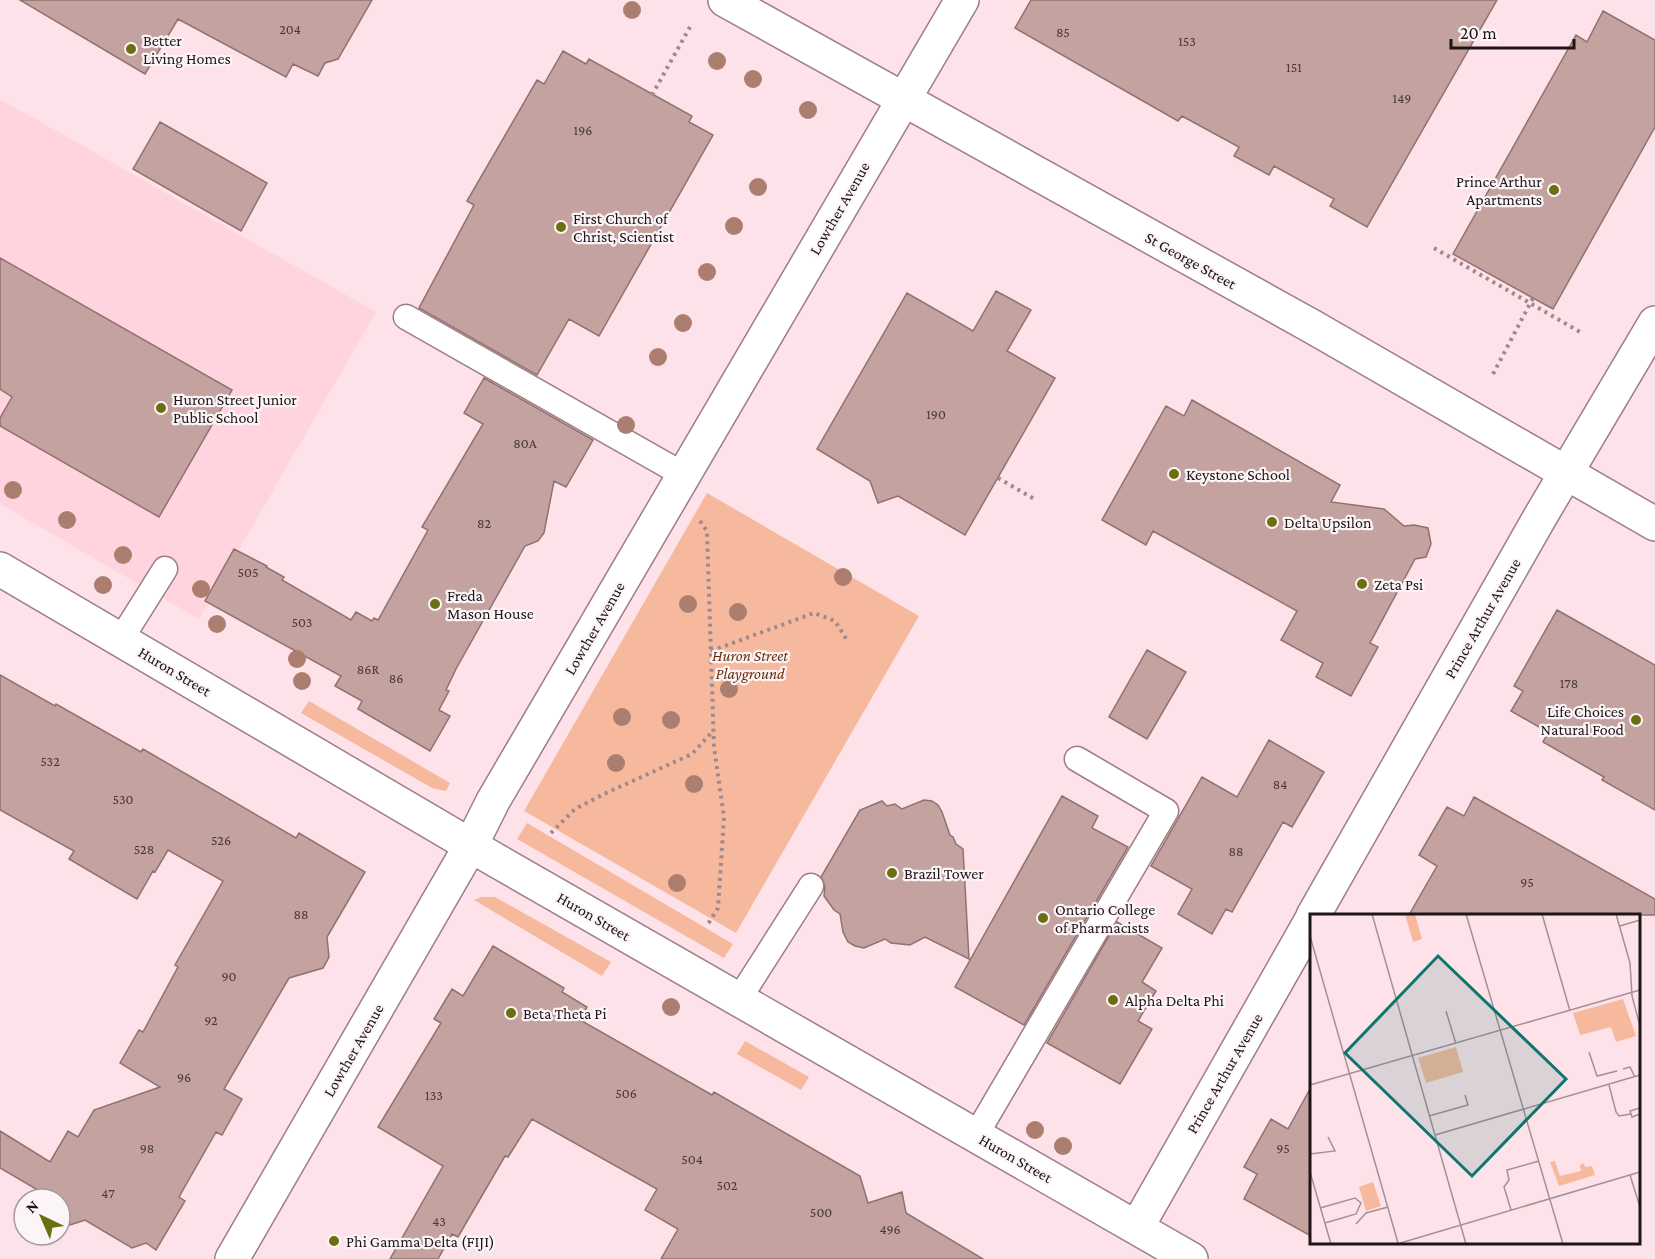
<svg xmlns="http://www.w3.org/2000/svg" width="1655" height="1259" font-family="'Crimson Pro',serif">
<rect width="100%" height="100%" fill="#fee2e9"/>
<path fill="#ffd4df" d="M0,99L376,312L199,619L0,504Z"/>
<path fill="#f6b99d" d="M707,493L919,616L736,933L524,811Z
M309,701L450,783L446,791L432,788L301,713Z
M527,823L733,944L724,958L517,839Z
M482,897H495L611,962L602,976L474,900Z
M745,1041L809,1077L801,1090L737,1054Z"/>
<path fill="#c4a29f" stroke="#90716f" stroke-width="1.5" d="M20,0H372L338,59L325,63L318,76L293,64L286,77L178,19L145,74Z
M1031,0H1497L1367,227L1330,206L1334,199L1274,166L1269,175L1234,156L1239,147L1182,116L1178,121L1015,28Z
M1603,11L1655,40V127L1553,309L1453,254L1576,35L1587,42Z
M563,51L586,64L589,59L692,116L689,122L713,135L599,336L569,319L537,375L419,308L474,205L467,201L537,80L544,84Z
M160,122L267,183L241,231L133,169Z
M0,258L232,390L159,517L0,426V418L12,397L0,389Z
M996,291L1031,310L1007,351L1055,378L965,535L898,496L878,503L870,481L817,449L907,293L973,331Z
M484,378L593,440L566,487L554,481L544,533L538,541L525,546L456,669L446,690L449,691L439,710L450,716L430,751L358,709L362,701L335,686L341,676L205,601L234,549L267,566L266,567L284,577L282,580L351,620L356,612L372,621L374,618L378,620L428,530L422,527L483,424L464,413Z
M1192,400L1340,485L1331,502L1384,509L1404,526L1414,525L1428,528L1431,544L1426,557L1415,559L1370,643L1378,647L1351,696L1316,677L1323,663L1281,640L1297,611L1153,531L1146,545L1102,520L1166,406L1184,416Z
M1557,610L1655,665V810L1602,780L1604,777L1543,742L1548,732L1511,711L1523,691L1514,686Z
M1147,650L1186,672L1147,739L1109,717Z
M0,675L55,706L56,704L141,752L143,749L296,838L299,833L365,872L327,937L329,957L323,968L289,978L224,1089L242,1099L222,1135L216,1132L179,1197L185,1201L156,1250L146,1243L132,1248L85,1220L70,1225L66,1207L60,1203V1199H53L0,1168V1131L50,1162L68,1131L78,1137L94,1110L160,1087L120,1063L139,1030L143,1032L178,967L175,965L223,881L168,850L155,872L153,871L137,899L69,859L74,851L0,810Z
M1269,740L1324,772L1292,827L1283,822L1232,912L1226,909L1212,934L1178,914L1192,889L1151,866L1202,777L1237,797Z
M1062,796L1098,816L1092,828L1128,847L1024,1025L955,987Z
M1474,797L1655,899V915H1409L1437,866L1419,855L1447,807L1464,816Z
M924,800L932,801L938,805L942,812L950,835L953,837L956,844L963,849L969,959L925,937L910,945L891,943L885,939L864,948L855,946L848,942L843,932L840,914L834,910L824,896L825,886L821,877L860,810L882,801L887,806L895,804L902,809Z
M1117,922L1162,948L1142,982L1156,991L1138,1021L1152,1029L1120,1084L1047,1043Z
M493,946L564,988L562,992L587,1007L580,1020L712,1095L714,1092L860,1176L868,1203L902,1192L906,1213L983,1259H661L678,1229L645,1210L657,1189L532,1119L508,1157L505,1156L458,1237L452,1234L438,1259H390L443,1166L378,1127L441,1023L434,1019L452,989L463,996Z
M1311,1087V1236L1244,1199L1257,1174L1244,1167L1271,1119L1288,1129Z"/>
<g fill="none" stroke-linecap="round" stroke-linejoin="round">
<defs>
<path id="service" d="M406,317L684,475
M121,639L165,569
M739,999L811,886
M976,1135L1166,811L1077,759"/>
<path id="minor" d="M725,0L1313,327L1655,524
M0,569L492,858L1191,1259
M1313,916L1540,517L1655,323
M1137,1227L1312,919
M232,1259L471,845L493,801L962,0"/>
</defs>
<use href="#service" stroke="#9d7d86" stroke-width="27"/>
<use href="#minor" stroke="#9d7d86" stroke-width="36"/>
<path stroke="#9d898e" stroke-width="4" stroke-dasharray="3 4.5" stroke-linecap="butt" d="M652,95L690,27
M1434,248L1582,333
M1493,374L1533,298
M998,478L1036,500
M700,521L707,531L714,747L724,817L718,908L708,924
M711,651L814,613L835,621L847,640
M551,833L575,809L604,794L692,754L713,731"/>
<use href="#service" stroke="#fff" stroke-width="24"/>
<use href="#minor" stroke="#fff" stroke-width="33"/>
</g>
<g fill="#ac7e70">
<circle cx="632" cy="10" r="9"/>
<circle cx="717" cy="61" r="9"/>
<circle cx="753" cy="79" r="9"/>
<circle cx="808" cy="110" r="9"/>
<circle cx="758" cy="187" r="9"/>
<circle cx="734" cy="226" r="9"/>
<circle cx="707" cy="272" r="9"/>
<circle cx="683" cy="323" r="9"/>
<circle cx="658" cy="357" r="9"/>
<circle cx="626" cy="425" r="9"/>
<circle cx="13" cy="490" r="9"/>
<circle cx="67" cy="520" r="9"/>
<circle cx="123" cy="555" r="9"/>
<circle cx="843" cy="577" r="9"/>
<circle cx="103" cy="585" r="9"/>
<circle cx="201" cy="589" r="9"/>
<circle cx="688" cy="604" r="9"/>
<circle cx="738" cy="612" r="9"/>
<circle cx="217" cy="624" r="9"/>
<circle cx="297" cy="659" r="9"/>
<circle cx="302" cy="681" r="9"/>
<circle cx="729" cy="689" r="9"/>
<circle cx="622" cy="717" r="9"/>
<circle cx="671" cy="720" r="9"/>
<circle cx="616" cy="763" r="9"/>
<circle cx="694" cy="784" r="9"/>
<circle cx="677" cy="883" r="9"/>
<circle cx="671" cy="1007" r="9"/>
<circle cx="1035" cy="1130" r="9"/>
<circle cx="1063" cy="1146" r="9"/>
</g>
<g fill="#6c6e12" stroke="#fcf5f7" stroke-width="2">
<circle cx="131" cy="49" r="6"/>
<circle cx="1554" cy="190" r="6"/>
<circle cx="561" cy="227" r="6"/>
<circle cx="161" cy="408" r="6"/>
<circle cx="1174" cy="474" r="6"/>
<circle cx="1272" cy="522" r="6"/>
<circle cx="1362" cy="584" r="6"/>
<circle cx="435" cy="604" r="6"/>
<circle cx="1636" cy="720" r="6"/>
<circle cx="892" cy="873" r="6"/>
<circle cx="1043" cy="918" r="6"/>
<circle cx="1113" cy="1000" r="6"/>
<circle cx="511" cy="1013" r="6"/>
<circle cx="334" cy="1241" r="6"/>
</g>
<g text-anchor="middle" stroke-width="4.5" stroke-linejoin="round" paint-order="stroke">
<g font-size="14" fill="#483839">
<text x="290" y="34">204</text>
<text x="1063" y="37">85</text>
<text x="1187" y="46">153</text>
<text x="1294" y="72">151</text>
<text x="1402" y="103">149</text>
<text x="583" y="135">196</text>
<text x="936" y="419">190</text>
<text x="525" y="448">80A</text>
<text x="484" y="528">82</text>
<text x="248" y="577">505</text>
<text x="302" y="627">503</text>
<text x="368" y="674">86R</text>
<text x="396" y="683">86</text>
<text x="1569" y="688">178</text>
<text x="50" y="766">532</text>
<text x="1280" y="789">84</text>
<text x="123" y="804">530</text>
<text x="221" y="845">526</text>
<text x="144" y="854">528</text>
<text x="1236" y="856">88</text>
<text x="1527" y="887">95</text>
<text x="301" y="919">88</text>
<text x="229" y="981">90</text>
<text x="211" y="1025">92</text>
<text x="184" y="1082">96</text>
<text x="626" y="1098">506</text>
<text x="434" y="1100">133</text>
<text x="147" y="1153">98</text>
<text x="1283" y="1153">95</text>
<text x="692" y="1164">504</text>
<text x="727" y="1190">502</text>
<text x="108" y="1198">47</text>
<text x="821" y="1217">500</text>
<text x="439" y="1226">43</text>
<text x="890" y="1234">496</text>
</g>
<g font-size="16" fill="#1f1417" stroke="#fcf5f7" text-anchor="start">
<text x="143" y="46">Better<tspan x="143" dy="18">Living Homes</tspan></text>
<text x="1542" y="187" text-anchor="end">Prince Arthur<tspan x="1542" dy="18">Apartments</tspan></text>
<text x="573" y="224">First Church of<tspan x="573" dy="18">Christ, Scientist</tspan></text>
<text x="173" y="405">Huron Street Junior<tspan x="173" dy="18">Public School</tspan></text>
<text x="1186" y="480">Keystone School</text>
<text x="1284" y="528">Delta Upsilon</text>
<text x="1374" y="590">Zeta Psi</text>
<text x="447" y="601">Freda<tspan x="447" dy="18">Mason House</tspan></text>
<text x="1624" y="717" text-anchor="end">Life Choices<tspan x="1624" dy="18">Natural Food</tspan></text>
<text x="904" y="879">Brazil Tower</text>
<text x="1055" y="915">Ontario College<tspan x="1055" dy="18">of Pharmacists</tspan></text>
<text x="1125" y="1006">Alpha Delta Phi</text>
<text x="523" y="1019">Beta Theta Pi</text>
<text x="346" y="1247">Phi Gamma Delta (FIJI)</text>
</g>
<g font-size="16" fill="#1f1417" stroke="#fcf5f7">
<text transform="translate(839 208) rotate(-60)" y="6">Lowther Avenue</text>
<text transform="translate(1191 260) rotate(29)" y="6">St George Street</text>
<text transform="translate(1482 618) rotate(-60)" y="6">Prince Arthur Avenue</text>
<text transform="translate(594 628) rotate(-60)" y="6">Lowther Avenue</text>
<text transform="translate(175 671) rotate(31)" y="6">Huron Street</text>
<text transform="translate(594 916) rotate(30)" y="6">Huron Street</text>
<text transform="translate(353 1050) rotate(-60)" y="6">Lowther Avenue</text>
<text transform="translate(1224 1073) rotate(-60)" y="6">Prince Arthur Avenue</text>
<text transform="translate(1016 1158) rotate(30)" y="6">Huron Street</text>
</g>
<g font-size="16" font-style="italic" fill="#682d0d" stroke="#fcf5f7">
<text x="750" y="661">Huron Street<tspan x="750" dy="18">Playground</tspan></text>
</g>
</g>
<g transform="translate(1310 914)">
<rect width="330" height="330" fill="#fee2e9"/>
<path d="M95,0H105L112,25L103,28ZM313,85L326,122L306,128L301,113L270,121L263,99ZM146,133L153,158L116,169L108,144ZM245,247L250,262L271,257L270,251L274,249L275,253L282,252L285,261L249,272L240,248ZM63,268L71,292L56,297L49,273Z" fill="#f6b99d"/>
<path fill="none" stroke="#a59095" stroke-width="1.5" d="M62,0L156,330M156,0L253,330M232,0L260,97M306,0L320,49L322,82L330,112M310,12L330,6M0,22L88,329M136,97L146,130M279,138L287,162L307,157M313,155L320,153L325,163M0,171L330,76M299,171L306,198L309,202L321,200M330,194L320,197L322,203L330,200M119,202L158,191L155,181M125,221L330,161M0,240L25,237L18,223M0,258L21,330M320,261L330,293M10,294L45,284L51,289L46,300L15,309M201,296L194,273L199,266L197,256L229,247M46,310L56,299L78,293M87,330L330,258"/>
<path fill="#0f766e" fill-opacity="0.15" stroke="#0f766e" stroke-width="3" d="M128,42L256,165L162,262L35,139Z"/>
<rect width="330" height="330" fill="none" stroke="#1f1417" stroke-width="3"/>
</g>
<g transform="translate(42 1217) rotate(316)"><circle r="28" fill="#fcf5f7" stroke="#a49b9d" stroke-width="1.5"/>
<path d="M0-4.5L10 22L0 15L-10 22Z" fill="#6c6e12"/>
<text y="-9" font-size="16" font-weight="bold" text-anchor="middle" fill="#1f1417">N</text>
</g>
<path d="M1451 39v9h123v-9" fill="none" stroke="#1f1417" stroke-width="3"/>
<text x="1460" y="39" font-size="18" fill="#1f1417" stroke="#fcf5f7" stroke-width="4.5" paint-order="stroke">20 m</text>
</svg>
